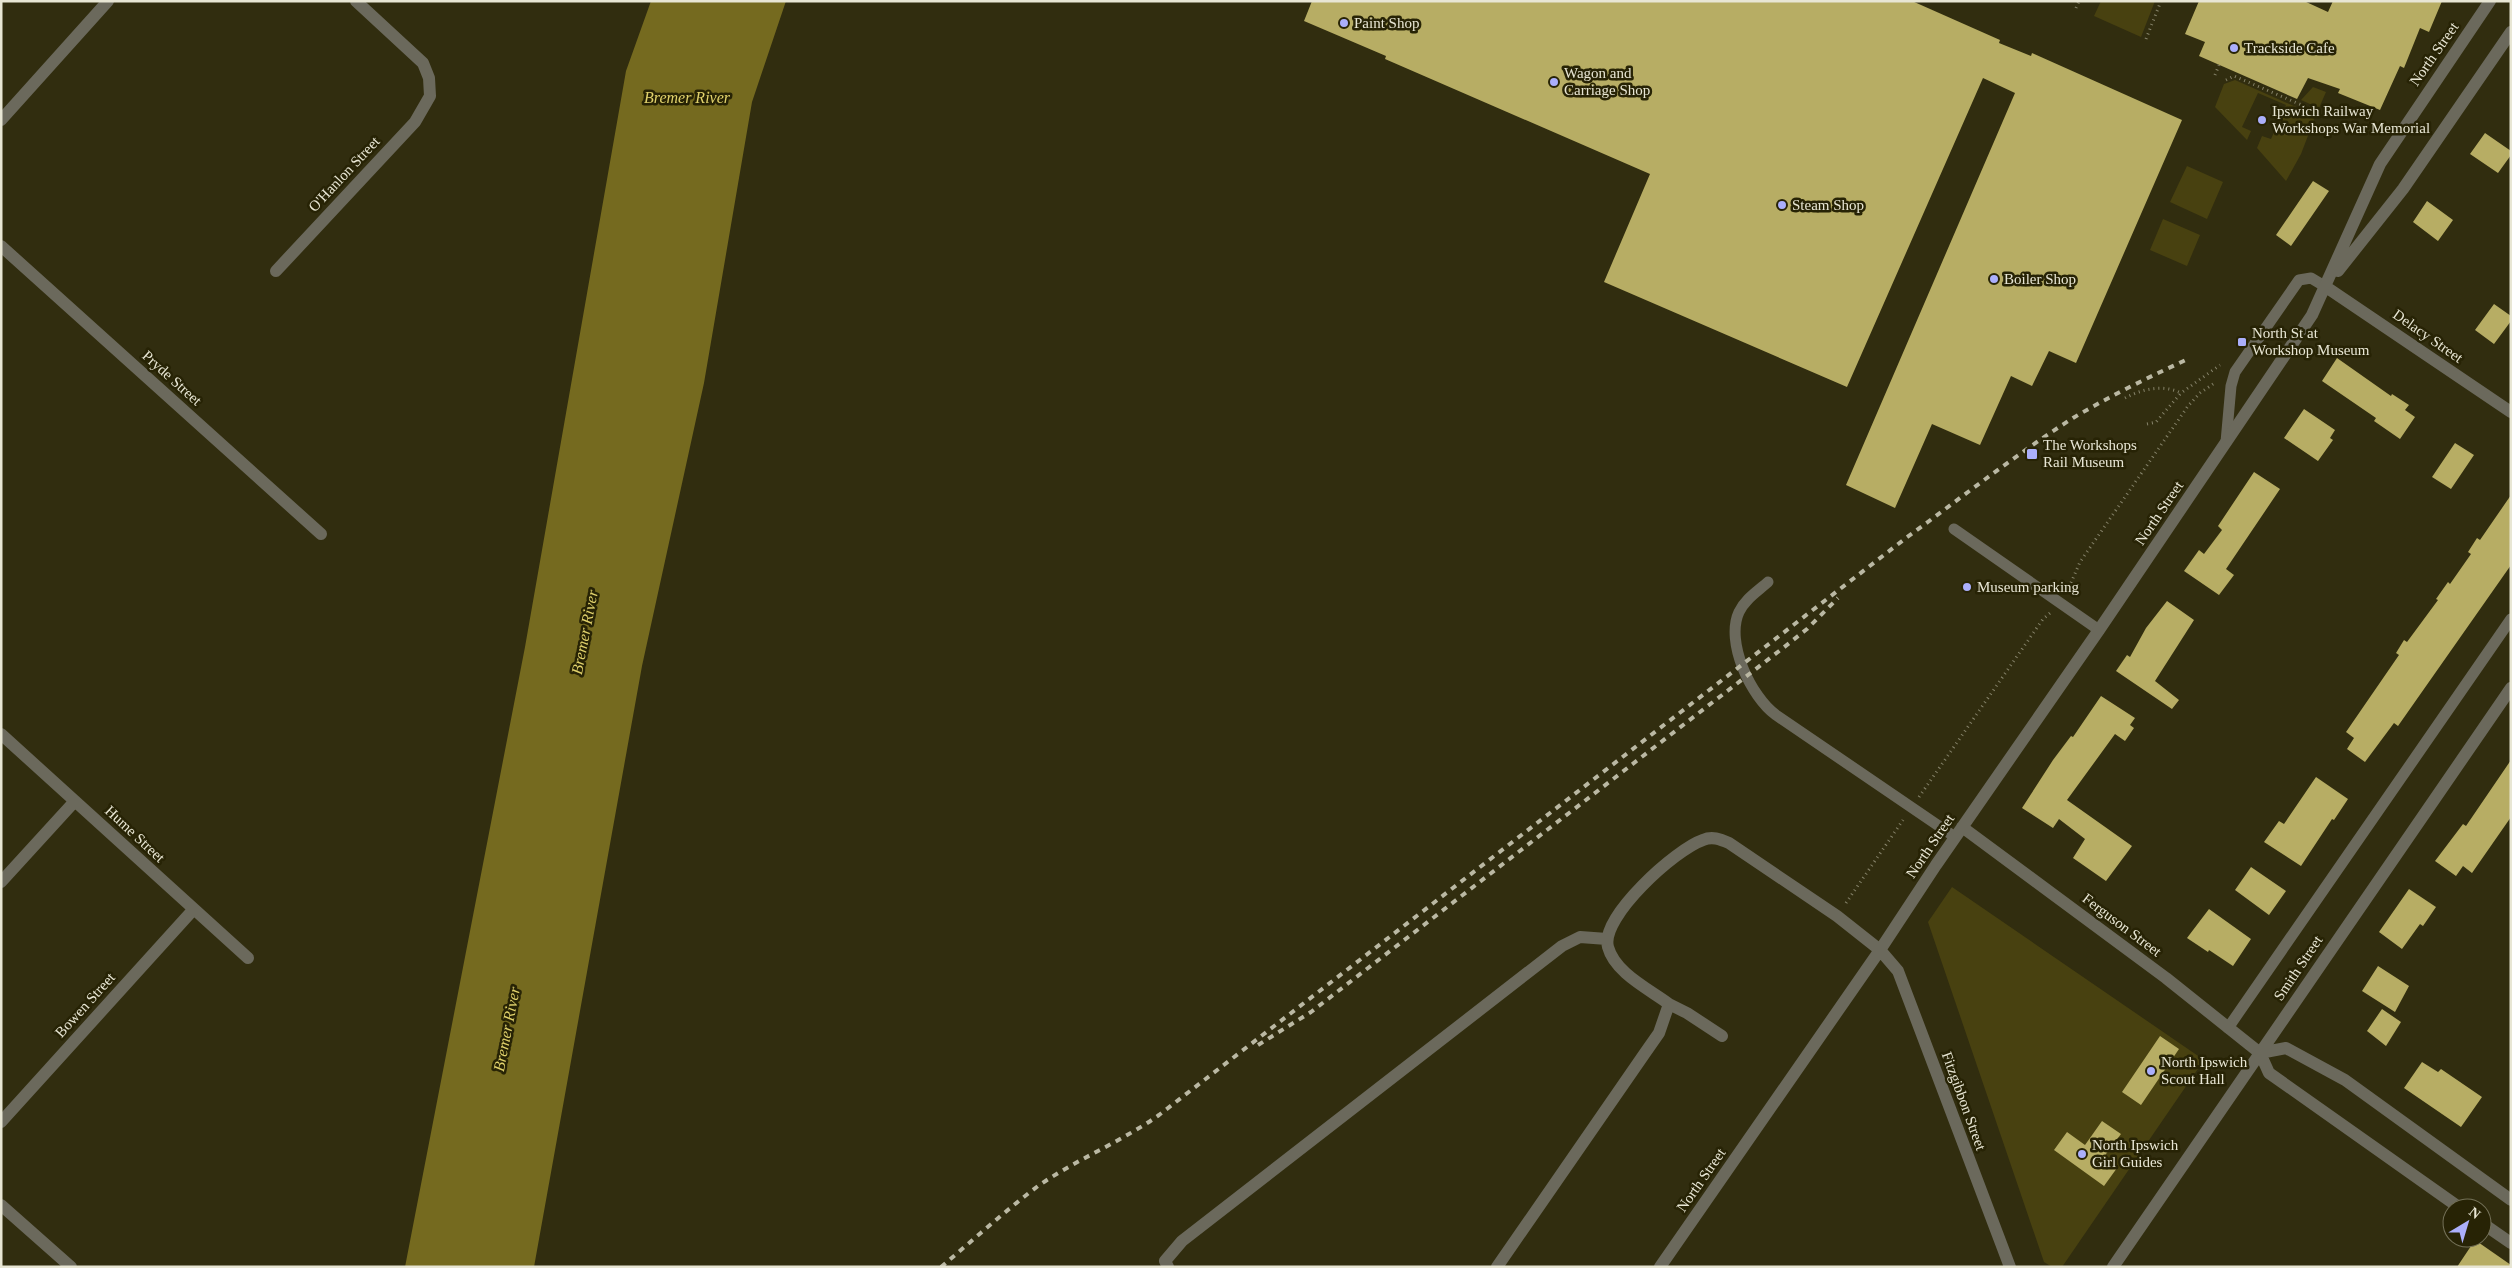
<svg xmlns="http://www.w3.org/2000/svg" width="2512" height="1268" font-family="Georgia,serif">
<rect width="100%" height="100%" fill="#312d0f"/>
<path fill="#484110" d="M2101,1H2155L2141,37L2094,16Z
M2235,80L2312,114L2314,120L2301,154L2286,181L2257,148L2262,136L2271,139L2286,105L2258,93L2242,127L2251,131L2247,140L2215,107L2224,84Z
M2313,87L2326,92L2319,108L2301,100Z
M2187,166L2223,182L2207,219L2170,202Z
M2163,219L2200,235L2187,266L2150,250Z
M1952,887L2204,1060L2062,1267H2052L2044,1262L1928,922Z"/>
<path fill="#756a1f" d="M651,1H786L752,102L704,383L642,666L534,1267H405L525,647L626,71Z"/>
<path fill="#b7ad64" d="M1312,1H1912L2000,40L1999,43L2031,56L2032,53L2182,120L2076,363L2049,351L2032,386L2011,376L1980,445L1932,424L1895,508L1846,485L2015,93L1983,78L1847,387L1604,282L1650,174L1385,59L1386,56L1304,21Z
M2199,1H2304L2328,12L2333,1H2442L2429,32L2420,28L2404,68L2400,66L2380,110L2338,93L2340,89L2308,78L2297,99L2199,56L2205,42L2185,34Z
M2485,133L2511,151V155L2498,173L2470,154Z
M2313,181L2329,191L2291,246L2276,235Z
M2427,201L2453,220L2438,241L2413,222Z
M2494,304L2511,316V321L2494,344L2475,330Z
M2337,358L2391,396L2392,394L2409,405L2405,410L2415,417L2400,439L2374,421L2376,418L2322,381Z
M2304,409L2335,430L2330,438L2333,440L2318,461L2284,438Z
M2455,443L2474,455L2451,489L2432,477Z
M2254,472L2280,489L2226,569L2234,575L2219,595L2184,571L2199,550L2204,554L2222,530L2218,526Z
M2511,495V565L2398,726L2394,723L2365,762L2347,749L2354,738L2346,732L2399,655L2396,653L2404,640L2407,642L2438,600L2436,599L2448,582L2450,584L2471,554L2468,552L2477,538L2480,540Z
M2167,601L2194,620L2155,681L2179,700L2172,709L2116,671L2127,655L2130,657L2146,628Z
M2101,696L2135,718L2130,725L2134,728L2125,741L2115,734L2067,800L2132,846L2106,881L2073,858L2085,839L2059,819L2053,828L2022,808L2053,760L2071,736L2073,737Z
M2511,760V817L2472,873L2463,866L2456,876L2435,861L2463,824L2466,826Z
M2316,777L2348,799L2334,820L2332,819L2301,866L2264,842L2279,821L2284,824Z
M2251,867L2286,891L2269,915L2235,890Z
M2409,889L2436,907L2423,926L2420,924L2402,949L2379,932Z
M2209,909L2251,939L2233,966L2209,950L2208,952L2187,938Z
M2378,966L2409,986L2395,1012L2362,991Z
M2382,1009L2401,1022L2386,1046L2367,1031Z
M2160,1036L2179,1049L2141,1105L2122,1092Z
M2422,1062L2438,1072L2441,1069L2482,1097L2461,1127L2404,1088Z
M2102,1121L2121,1134L2103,1158L2117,1168L2104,1186L2054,1150L2067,1132L2085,1145Z
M2475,1240L2511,1265V1267H2457Z"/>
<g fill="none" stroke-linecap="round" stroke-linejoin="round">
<path stroke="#86836a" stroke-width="3" stroke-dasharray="1 4" stroke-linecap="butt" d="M2076,8L2079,1
M2146,39L2161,1
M2215,75L2219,65
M2226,80L2234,76L2318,112
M2125,398C2142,389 2163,384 2181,393
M2147,424L2156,422L2181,393L2220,365
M2067,592L2080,562L2188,406L2200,393L2216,382
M1919,797L2043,619L2050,613
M1846,903L1903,820"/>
<path stroke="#6b695c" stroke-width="11" d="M2226,442L2231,386L2235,372L2299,280L2311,278L2326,287
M1954,529L2099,630
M1768,582C1758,591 1745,599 1739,612C1725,642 1751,697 1776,715L1955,837
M2228,1028L2511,619"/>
<path stroke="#6b695c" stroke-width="12" d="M1,120L108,1
M1,246L321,534
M276,271L415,122L430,96L429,78L423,63L356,1
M2338,271L2403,189L2511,32
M2326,287L2511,412
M1,734L248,958
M1962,827L2166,978L2260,1053L2269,1073L2460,1208
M1,882L75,801
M1669,1004L1687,1013L1722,1036
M2260,1053L2286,1048L2345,1080L2511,1200
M1,1122L193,910
M1,1205L71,1267
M2482,1223L2511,1243
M1168,1267L1165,1261L1182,1241L1562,946L1580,937L1607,939
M1497,1267L1645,1053L1659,1033L1669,1004C1649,989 1615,973 1608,947C1600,917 1676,849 1703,840C1712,836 1720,839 1729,843L1837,916L1880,950L1898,971L2010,1267
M1660,1267L1880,950L1936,865L2099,630L2312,315L2380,164L2490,1
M2113,1267L2511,688"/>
<path stroke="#bab8a3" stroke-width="4" stroke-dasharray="6 6" stroke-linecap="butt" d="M1258,1045L1311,1012L1783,648L1807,629L1838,598
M941,1267C973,1240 1005,1211 1038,1186C1077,1159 1121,1142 1159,1115L1906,538C1961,498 2015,455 2073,418C2110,396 2149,377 2188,359"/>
</g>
<g fill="#abaffb" stroke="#272305" stroke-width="2">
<circle cx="1344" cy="23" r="5"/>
<circle cx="2234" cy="48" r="5"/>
<circle cx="1554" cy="82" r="5"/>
<circle cx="2262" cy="120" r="5"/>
<circle cx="1782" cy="205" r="5"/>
<circle cx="1994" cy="279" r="5"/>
<rect x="2237" y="337" width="10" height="10" rx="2.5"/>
<rect x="2026" y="448" width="12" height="12" rx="2.5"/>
<circle cx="1967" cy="587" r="5"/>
<circle cx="2151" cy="1071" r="5"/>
<circle cx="2082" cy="1154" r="5"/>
</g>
<g text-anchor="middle" stroke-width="5" stroke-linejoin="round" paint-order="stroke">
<g font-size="15" fill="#e8e6d4" stroke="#272305" text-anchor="start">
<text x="1354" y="28">Paint Shop</text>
<text x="2244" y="53">Trackside Cafe</text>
<text x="1564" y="78">Wagon and<tspan x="1564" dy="17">Carriage Shop</tspan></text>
<text x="2272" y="116">Ipswich Railway<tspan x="2272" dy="17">Workshops War Memorial</tspan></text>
<text x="1792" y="210">Steam Shop</text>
<text x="2004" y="284">Boiler Shop</text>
<text x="2252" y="338">North St at<tspan x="2252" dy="17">Workshop Museum</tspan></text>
<text x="2043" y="450">The Workshops<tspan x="2043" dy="17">Rail Museum</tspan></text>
<text x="1977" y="592">Museum parking</text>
<text x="2161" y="1067">North Ipswich<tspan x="2161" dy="17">Scout Hall</tspan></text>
<text x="2092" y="1150">North Ipswich<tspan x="2092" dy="17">Girl Guides</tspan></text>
</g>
<g font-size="15" fill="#e8e6d4" stroke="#272305">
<text transform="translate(2434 54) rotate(-55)" y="5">North Street</text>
<text transform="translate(344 174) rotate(-47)" y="5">O'Hanlon Street</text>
<text transform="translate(2428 336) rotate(35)" y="5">Delacy Street</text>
<text transform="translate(172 378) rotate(42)" y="5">Pryde Street</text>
<text transform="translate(2159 513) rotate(-56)" y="5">North Street</text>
<text transform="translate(135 834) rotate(43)" y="5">Hume Street</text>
<text transform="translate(1930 846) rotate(-56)" y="5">North Street</text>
<text transform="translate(2122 925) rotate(37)" y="5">Ferguson Street</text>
<text transform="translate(2298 968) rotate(-56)" y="5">Smith Street</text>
<text transform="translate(85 1005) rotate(-48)" y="5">Bowen Street</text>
<text transform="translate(1964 1101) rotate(70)" y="5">Fitzgibbon Street</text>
<text transform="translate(1701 1180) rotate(-55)" y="5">North Street</text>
</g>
<g font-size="16" font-style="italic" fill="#e1d26c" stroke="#272305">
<text x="687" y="103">Bremer River</text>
<text transform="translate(584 632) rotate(-79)" y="6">Bremer River</text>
<text transform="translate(506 1029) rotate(-79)" y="6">Bremer River</text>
</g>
</g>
<rect width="2512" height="1268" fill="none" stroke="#e8e6d4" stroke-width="5"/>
<g transform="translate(2467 1223) rotate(38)"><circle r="24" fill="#272305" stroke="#747158"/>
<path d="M0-4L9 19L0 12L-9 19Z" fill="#abaffb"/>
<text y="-8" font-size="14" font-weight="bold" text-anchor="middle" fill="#e8e6d4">N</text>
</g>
</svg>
